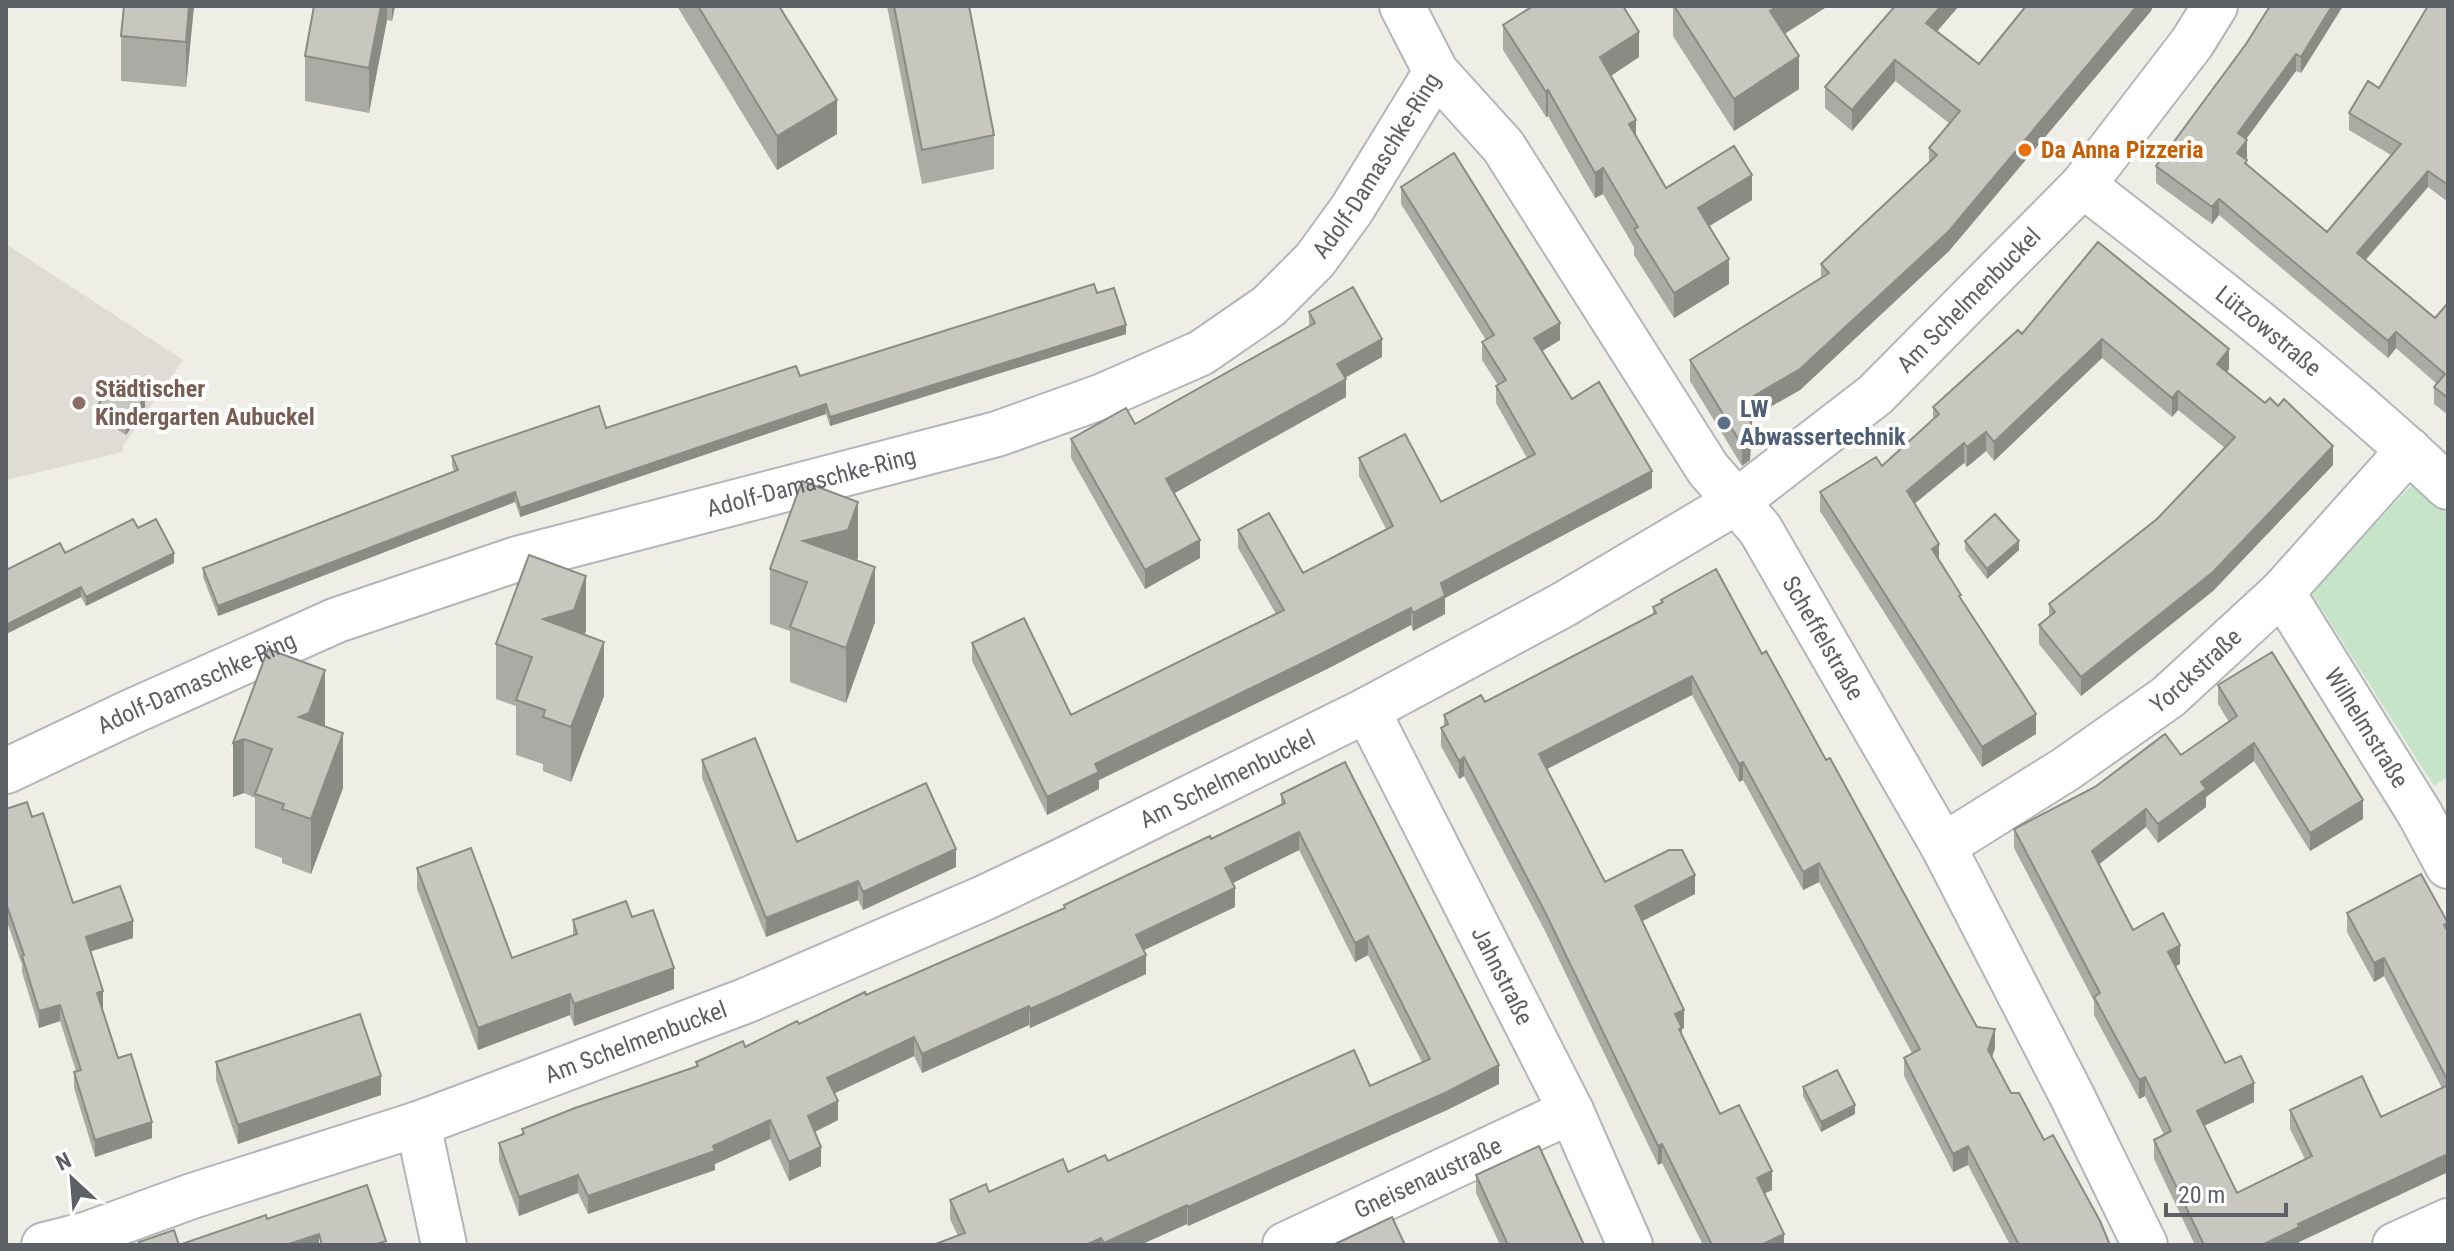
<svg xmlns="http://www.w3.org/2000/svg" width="2454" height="1251" font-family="'Roboto Condensed',sans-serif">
<rect width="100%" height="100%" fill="#eeede6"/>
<path fill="#dedcd4" d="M6,244L183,360L123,446V452L6,480Z"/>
<path fill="#c5e4c8" d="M2414,483L2448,515V777L2434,786L2311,592Z"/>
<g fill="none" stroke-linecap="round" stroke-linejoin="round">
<defs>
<g id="street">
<path id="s1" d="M1402,6L1436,72L1503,146L1708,469L1760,529L1943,846L2071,1094L2145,1245"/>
<path id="s2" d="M2083,185C2208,282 2333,378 2448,487"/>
<path id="s3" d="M2282,592L2420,814L2448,866"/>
<path id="s4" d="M1367,710L1571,1111L1630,1245"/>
<path id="s5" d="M6,771L131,712L337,620L517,559L997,434L1103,396L1201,353L1269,306L1315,260L1352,209L1436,72"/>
<path id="s6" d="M1943,846L2066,769L2168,697L2282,592L2409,450"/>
<path d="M418,1124L444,1245"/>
<path id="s7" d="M44,1245L88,1234L192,1196L418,1124L745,1001L984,898L1066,859L1367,710L1561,606L1736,502L1875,395L2083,185L2192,43L2215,6"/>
<path id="s8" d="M1285,1245L1571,1111"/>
<path d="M2395,1245L2448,1221"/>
</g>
</defs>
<use href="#street" stroke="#b3b5b9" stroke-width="48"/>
<use href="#street" stroke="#fff" stroke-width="44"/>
</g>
<path fill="#ababa5" d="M124,6H194L186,87L121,81V36Z
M314,6H395L392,21L387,20L369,113L305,101V56Z
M677,6H779L837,134L777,170Z
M887,6H969L994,135V169L922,184Z
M1532,6H1623L1639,57L1611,76L1636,136L1666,188L1752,200L1709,226L1729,284L1674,318L1634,255V247L1603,194L1595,198L1548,116L1546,117L1503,50V25Z
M1673,6H1828L1784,34L1799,89L1734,131L1673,36Z
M1895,6H1959L1937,31L1979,64L2026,6H2153L2151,11L1949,251L1800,390L1752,417L1750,460L1742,466L1690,381V360L1821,278V264L1929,163V148L1949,123L1895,81L1852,131L1825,108V87Z
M2343,6L2301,73L2296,71L2246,139L2247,157L2246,159L2247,165L2327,232L2391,155L2349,130V113L2379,88L2448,6V202L2428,187L2366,260L2435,318L2448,303V415L2434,404V387L2437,384L2396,348L2388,358L2219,215L2212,224L2156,183V166Z
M1401,187L1560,340L1542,351L1572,399L1652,488L1445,598V614L1413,631L1411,625L1327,669L1099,780V789L1047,815L972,661V643L1071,715L1276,614L1238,548V530L1303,573L1386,529L1359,476V458L1441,502L1527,458L1496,403V386L1498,385L1482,360V342L1486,340L1401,204Z
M2098,242L2229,369L2226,372L2333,465L2213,591L2081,696L2039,644V625L2049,617V604L2157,519L2225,448L2178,410L2172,417L2102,358L1994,461L1986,451L1967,467L1964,463L1915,503L1939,561L2036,734L1982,767L1820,511V492L1882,466L1933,420V407L2022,334Z
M1097,293L1126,334L830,426L826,414L520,517L515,502L218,616L203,577V568L454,471L452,466V456L606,428L800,376Z
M1309,312L1382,357L1345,378L1346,397L1174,493L1200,558L1145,589L1071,458V439L1135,424L1309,327Z
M97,407H145L126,435L97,416Z
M1965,541L2019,550L1987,579L1965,550Z
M65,553L174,563L86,606L81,597L6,634V570Z
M858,557L857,561L875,622L846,703L790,682V631L770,624V569Z
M1661,600L1762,654L1826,760L1977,1027L1995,1048L1992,1057L2011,1093L2044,1140L2110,1245H2010L1968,1165L1953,1172L1904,1076V1058L1912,1053L1819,882L1803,890L1743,780L1739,782L1692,695L1547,769L1605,882L1695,894L1642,921L1684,1028L1682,1029V1036L1720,1114L1772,1190L1765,1193L1784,1245H1703L1662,1163L1658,1165L1546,933L1464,776L1459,779L1441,746V728L1444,726V715L1485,702L1653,614V607L1661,603Z
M586,630L585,635L604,696L571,782L543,771V764L516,755V706L496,699V644Z
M268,649L325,725L324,726L343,788L311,874L282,863V858L255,848V798L244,793L233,797V743Z
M2218,685L2363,819L2310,851L2254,761L2206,797V807L2158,843L2146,827L2099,864L2133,930L2180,964L2175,966L2225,1063L2254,1102L2204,1126L2237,1193L2305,1159L2290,1129V1110L2381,1117L2442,1088L2384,976L2374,982L2347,932V913L2448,923V1172L2299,1242V1245H2195L2154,1159V1140L2164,1135L2145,1096L2139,1099L2094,1015V1001L2014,848V829L2095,787L2181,755L2229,722L2218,704Z
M702,760L797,842L956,867L863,910L858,900L766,937L702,778Z
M1281,794L1499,1084L1447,1110L1188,1226L1187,1224L1140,1245H933L958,1236L950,1219V1200L1068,1172L1370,1086L1422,1062L1368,955L1355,962L1299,850L1232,883L1235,907L1143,950L1146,974L1064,1013L1030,1028L1029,1025L922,1073L914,1056L834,1093L838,1120L815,1132L821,1166L789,1181L770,1139L715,1164V1170L588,1214L578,1193L519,1216L499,1162V1143L522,1135V1129L696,1067V1062L745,1047L799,1024L1064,908V905L1211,839L1281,806Z
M6,809L32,817L73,903L133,938L91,951L103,1007L102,1008L118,1058L152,1138L95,1157L74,1088V1072L76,1071L60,1021L39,1028L22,972V965L6,919Z
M417,868L512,958L573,935V920L632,917L674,989L574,1026L570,1015L478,1050L417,889Z
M216,1062L381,1095L238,1144L216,1080Z
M1803,1087L1855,1114L1821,1132L1803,1096Z
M1476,1175L1584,1245H1500L1476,1193Z"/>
<path fill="#8b8b86" d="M189,6H194L186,87V42Z
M381,6H387V20L369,113V68Z
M392,6H395L392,21Z
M1778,6H1828L1770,43V11Z
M1941,6H1959L1926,44V23Z
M2137,6H2153L2151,11L1949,251L1800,390L1752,417L1750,460L1742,466V445L1752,397Z
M2332,6H2343L2301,73V57Z
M1639,32V57L1600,83V57Z
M2296,54V71L2238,150V133Z
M1799,56V89L1734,131V99Z
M1895,60V81L1852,131V110Z
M1548,90V116L1546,117V92Z
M837,100V134L777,170V136Z
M1636,120V145L1629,124Z
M2247,140V157L2237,170V153Z
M1603,168V194L1595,198V173Z
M2428,171V187L2357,269V253Z
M1752,175V200L1698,233V208Z
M2219,199V215L2212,224V207Z
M1729,259V284L1674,318V293Z
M1560,323V340L1534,356V338Z
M1126,325V334L830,426V417Z
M2396,332V348L2388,358V341Z
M1382,339V357L1337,382V364Z
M2102,339V358L1994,461V442Z
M2229,349V369L2217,383V364Z
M1346,379V397L1166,498V479Z
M2178,391V410L2172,417V398Z
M145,397V407L126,435V426Z
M826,404V414L520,517V508Z
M1986,432V451L1967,467V447Z
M1964,443V463L1907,510V491Z
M2333,446V465L2213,591L2081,696V677Z
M1652,471V488L1445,598V614L1413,631V613L1441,583Z
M515,492V502L218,616V606Z
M858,502V557L848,585L807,582L803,541Z
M1200,540V558L1145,589V570Z
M2019,541V550L1987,579V569Z
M1939,544V563L1932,549Z
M174,553V563L86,606V597Z
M875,567V622L846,703V648Z
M586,576V630L574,664L543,619Z
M81,587V597L6,634V625Z
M1411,608V625L1327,669L1099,780V789L1047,815V797L1095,764Z
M604,642V696L571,782V727Z
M325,670V725L309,768L299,717Z
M1692,676V695L1539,773V754Z
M2036,714V734L1982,767V747Z
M343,733V788L311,874V819Z
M244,739V793L233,797V743Z
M2254,743V761L2206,797V807L2158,843V824L2201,782Z
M1464,757V776L1459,779V761Z
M1743,762V780L1739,782V764Z
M2363,800V819L2310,851V833Z
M2146,809V827L2092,870V851Z
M1299,832V850L1225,887V868Z
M956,849V867L863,910V892Z
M1819,863V882L1803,890V872Z
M1695,875V894L1635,925V906Z
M858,881V900L766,937V918Z
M1235,888V907L1136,954V935Z
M133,921V938L86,953V937Z
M1368,936V955L1355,962V943Z
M2180,945V964L2168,971V952Z
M1146,955V974L1030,1028V1009Z
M2384,958V976L2374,982V963Z
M674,968V989L574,1026V1004Z
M103,991V1007L97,1009V993Z
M570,994V1015L478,1050V1028Z
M60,1005V1021L39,1028V1011Z
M1029,1006V1025L922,1073V1054Z
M1684,1010V1028L1682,1029V1046L1675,1014Z
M1995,1029V1048L1988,1069V1050Z
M914,1037V1056L827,1097V1078Z
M1499,1065V1084L1447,1110L1188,1226V1207Z
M381,1076V1095L238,1144V1125Z
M2145,1077V1096L2139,1099V1080Z
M2254,1083V1102L2197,1129V1111Z
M838,1101V1120L808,1135V1116Z
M1855,1105V1114L1821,1132V1122Z
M770,1120V1139L715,1164V1170L588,1214V1196L713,1146Z
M152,1122V1138L95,1157V1140Z
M1662,1144V1163L1658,1165V1146Z
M1968,1146V1165L1953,1172V1154Z
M821,1147V1166L789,1181V1162Z
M2448,1154V1172L2299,1242V1245H2262L2298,1224Z
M1772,1171V1190L1757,1197V1178Z
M578,1175V1193L519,1216V1197Z
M1187,1205V1224L1140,1245H1104V1243Z
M319,1234V1245H286Z
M1784,1234V1245H1761Z
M1101,1238V1245H1086Z"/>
<path fill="#c7c7c0" stroke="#8b8b86" stroke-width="2" d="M124,6H189L186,42L121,36Z
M314,6H381L369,68L305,56Z
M698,6H779L837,100L777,136Z
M894,6H969L994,135L922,150Z
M1533,6H1623L1639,32L1600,57L1636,120L1629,124L1666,188L1734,146L1752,175L1698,208L1729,259L1674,293L1634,229L1638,227L1603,168L1595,173L1548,90L1546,92L1503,25Z
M1674,6H1778L1770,11L1799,56L1734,99Z
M1895,6H1941L1926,23L1979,64L2026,6H2137L1949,231L1800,369L1752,397L1750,439L1742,445L1690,360L1829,273L1821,264L1937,155L1929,148L1960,111L1895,60L1852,110L1825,87Z
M2270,6H2332L2301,57L2296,54L2238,133L2247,140L2237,153L2247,160L2245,163L2327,232L2401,144L2349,113L2368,81L2379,88L2428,6H2448V185L2428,171L2357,253L2435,318L2448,303V398L2434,387L2445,374L2396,332L2388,341L2219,199L2212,207L2156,166L2246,44Z
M1454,153L1560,323L1534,338L1572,399L1599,382L1652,471L1441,583L1445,596L1413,613L1411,608L1327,651L1095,764L1099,772L1047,797L972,643L1024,618L1071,715L1284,610L1238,530L1269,513L1303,573L1393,526L1359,458L1405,434L1441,502L1535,454L1496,386L1506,380L1482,342L1494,335L1401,187Z
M2098,242L2229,349L2217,364L2265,403L2270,398L2278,406L2284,399L2333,446L2213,572L2081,677L2039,625L2055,612L2049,604L2157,519L2235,437L2178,391L2172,398L2102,339L1994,442L1986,432L1967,447L1964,443L1907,491L1939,544L1932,549L1961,595L1959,596L2036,714L1982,747L1820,492L1876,457L1882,466L1939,414L1933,407L2018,330L2022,334Z
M1094,284L1097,293L1114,288L1126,325L830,417L826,404L520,508L515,492L218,606L203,568L458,470L452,456L599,406L606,428L796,366L800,376Z
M1353,287L1382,339L1337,364L1346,379L1166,479L1200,540L1145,570L1071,439L1126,408L1135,424L1315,323L1309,312Z
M115,378L145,397L126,426L97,407Z
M802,481L858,502L848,530L803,541L875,567L846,648L790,627L807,582L770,569Z
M1995,514L2019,541L1987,569L1965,541Z
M133,519L138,528L156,519L174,553L86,597L81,587L6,625V570L60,543L65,553Z
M529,555L586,576L574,610L543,619L604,642L571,727L543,717L545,710L516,700L532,657L496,644Z
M1716,569L1762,654L1766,651L1826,760L1830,758L1977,1027L1995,1029L1988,1050L2011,1093H2019L2044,1140L2053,1135L2100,1221L2110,1245H2019L1968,1146L1953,1154L1904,1058L1920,1049L1819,863L1803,872L1743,762L1739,764L1692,676L1539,754L1605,882L1669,850H1682L1695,875L1635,906L1684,1010L1675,1014L1682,1028L1679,1029L1720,1114L1739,1105L1772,1171L1757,1178L1784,1234L1761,1245H1712L1662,1144L1658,1146L1546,914L1464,757L1459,761L1441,728L1448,724L1444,715L1481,695L1485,702L1656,613L1653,607L1663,602L1661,600Z
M268,649L325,670L309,713L299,717L343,733L311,819L282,809L284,804L255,794L272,749L244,739L233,743Z
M2272,652L2363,800L2310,833L2254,743L2201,782L2206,789L2158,824L2146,809L2092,851L2133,930L2163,913L2180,945L2168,952L2225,1063L2241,1056L2254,1083L2197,1111L2237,1193L2312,1156L2290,1110L2362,1076L2381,1117L2448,1085V1154L2298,1224L2299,1227L2262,1245H2204L2154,1140L2171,1131L2145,1077L2139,1080L2094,997L2100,993L2014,829L2095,787L2165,734L2181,755L2237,716L2218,685Z
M755,738L797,842L926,783L956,849L863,892L858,881L766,918L702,760Z
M1345,762L1499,1065L1447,1092L1188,1207L1187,1205L1104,1243L1101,1238L1086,1245H933L965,1233L950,1200L986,1184L989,1192L1063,1159L1068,1172L1105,1155L1108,1161L1354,1050L1370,1086L1430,1059L1368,936L1355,943L1299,832L1225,868L1235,888L1136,935L1146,955L1064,994L1030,1009L1029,1006L922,1054L914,1037L827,1078L838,1101L808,1116L821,1147L789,1162L770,1120L713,1146L715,1151L588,1196L578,1175L519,1197L499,1143L524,1134L522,1129L575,1108L698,1066L696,1062L743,1041L745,1047L797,1021L799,1024L865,992L866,995L1065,908L1064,905L1210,836L1211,839L1285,803L1281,794Z
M27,802L32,817L43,813L73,903L120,886L133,921L86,937L103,991L97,993L118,1058L131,1054L152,1122L95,1140L74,1072L81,1070L60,1005L39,1011L22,956L24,955L6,903V809Z
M471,848L512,958L577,934L573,920L626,901L632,917L653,910L674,968L574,1004L570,994L478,1028L417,868Z
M2421,874L2448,923L2444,925L2448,932V1081L2384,958L2374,963L2347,913Z
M360,1014L381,1076L238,1125L216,1062Z
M1837,1070L1855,1105L1821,1122L1803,1087Z
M1539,1146L1584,1245H1508L1476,1175Z
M367,1185L386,1241L374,1245H322L319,1234L286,1245H140L139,1242L174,1230L179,1245L266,1215L267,1219Z
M1392,1217L1405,1245H1333Z"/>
<circle fill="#e8710a" stroke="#fff" stroke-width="3" cx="2025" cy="150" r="8"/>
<circle fill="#8d6e63" stroke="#fff" stroke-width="3" cx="79" cy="403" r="8"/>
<circle fill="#5c6f8a" stroke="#fff" stroke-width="3" cx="1724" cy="423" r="8"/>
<g text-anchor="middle" stroke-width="8" stroke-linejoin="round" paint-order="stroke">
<g font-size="24" font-weight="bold" fill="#c56008" stroke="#fff" text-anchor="start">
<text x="2041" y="158">Da Anna Pizzeria</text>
</g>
<g font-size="24" fill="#5d6065" stroke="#fff">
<text dy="8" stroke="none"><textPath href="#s5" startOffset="1530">Adolf-Damaschke-Ring</textPath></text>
<text dy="8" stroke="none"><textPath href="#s7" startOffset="2162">Am Schelmenbuckel</textPath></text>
<text dy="8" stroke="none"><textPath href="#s2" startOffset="236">Lützowstraße</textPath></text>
<text dy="8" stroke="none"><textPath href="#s5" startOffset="858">Adolf-Damaschke-Ring</textPath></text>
<text dy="8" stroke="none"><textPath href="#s1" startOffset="762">Scheffelstraße</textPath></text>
<text dy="8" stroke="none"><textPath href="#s6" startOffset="308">Yorckstraße</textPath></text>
<text dy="8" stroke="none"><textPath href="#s5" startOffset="210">Adolf-Damaschke-Ring</textPath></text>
<text dy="8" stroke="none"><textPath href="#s3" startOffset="160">Wilhelmstraße</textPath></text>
<text dy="8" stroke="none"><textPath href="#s7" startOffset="1274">Am Schelmenbuckel</textPath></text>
<text dy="8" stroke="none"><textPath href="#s4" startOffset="298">Jahnstraße</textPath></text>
<text dy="8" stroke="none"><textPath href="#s7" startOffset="626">Am Schelmenbuckel</textPath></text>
<text dy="8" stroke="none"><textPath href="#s8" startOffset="158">Gneisenaustraße</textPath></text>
</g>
<g font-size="24" font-weight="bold" fill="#785e54" stroke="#fff" text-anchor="start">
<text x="95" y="397">Städtischer<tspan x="95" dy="28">Kindergarten Aubuckel</tspan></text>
</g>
<g font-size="24" font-weight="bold" fill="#4e5e75" stroke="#fff" text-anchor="start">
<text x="1740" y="417">LW<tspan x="1740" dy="28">Abwassertechnik</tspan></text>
</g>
</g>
<rect width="2454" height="1251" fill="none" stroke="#5d6065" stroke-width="16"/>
<g transform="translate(72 1179) rotate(334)" stroke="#ffffff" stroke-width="6" paint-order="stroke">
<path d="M0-6L14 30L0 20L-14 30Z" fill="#5d6065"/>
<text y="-12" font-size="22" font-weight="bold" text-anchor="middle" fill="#5d6065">N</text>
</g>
<path d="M2166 1203v12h120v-12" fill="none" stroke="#5d6065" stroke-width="4"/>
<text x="2178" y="1203" font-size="24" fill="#5d6065" stroke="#ffffff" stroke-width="6" paint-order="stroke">20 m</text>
</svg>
